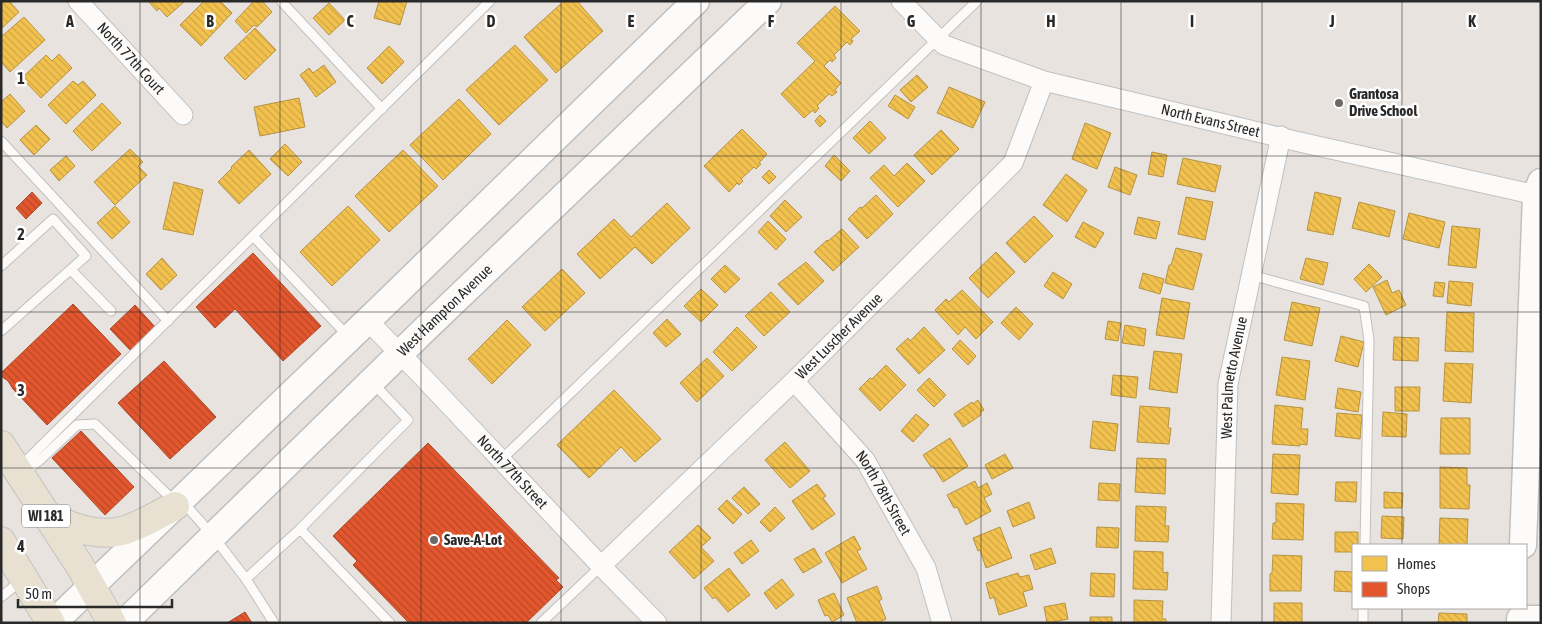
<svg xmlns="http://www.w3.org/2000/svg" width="1542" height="624" font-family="'Asap Condensed',sans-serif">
<defs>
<pattern id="homes-back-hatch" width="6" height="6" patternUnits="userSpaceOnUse" patternTransform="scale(1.25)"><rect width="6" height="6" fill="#f2c14e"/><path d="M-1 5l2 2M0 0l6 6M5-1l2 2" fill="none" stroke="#d0a644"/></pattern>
<pattern id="shops-back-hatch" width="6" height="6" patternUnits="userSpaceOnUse" patternTransform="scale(1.25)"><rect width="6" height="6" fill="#e4572e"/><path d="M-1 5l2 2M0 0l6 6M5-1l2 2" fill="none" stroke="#b94827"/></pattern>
</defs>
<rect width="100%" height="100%" fill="#e8e3de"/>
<path fill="url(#homes-back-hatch)" stroke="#b69343" d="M1,1H9L19,12L1,29Z
M148,1H185L167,17L159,8L157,11Z
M204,1H220L232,13L201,46L180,25Z
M254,1H262L272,12L257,27L254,25L246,33L235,21Z
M379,1H407L400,25L374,18Z
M564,1H577L603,31L556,73L524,37Z
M329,3L345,20L329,35L313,18Z
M835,6L860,31L851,39L853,41L850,45L847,42L834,55L836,58L832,62L830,60L824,66L841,83L835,90L837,92L832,96L829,94L817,106L819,108L815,113L813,110L804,118L781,94L815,61L797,43Z
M24,17L45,40L10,72L1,62V37Z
M255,28L276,50L245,80L224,58Z
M515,45L548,80L499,125L466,90Z
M389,46L404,62L382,84L367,68Z
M59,54L72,68L41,98L22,78L46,55L52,61Z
M324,65L336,82L316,97L300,75L309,68L313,73Z
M917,75L928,87L911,102L900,90Z
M73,81L78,85L83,81L96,95L66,124L48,105Z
M949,87L985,102L973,128L937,113Z
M10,94L25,111L7,128L1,121V102Z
M895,95L915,107L908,119L888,106Z
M299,98L305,127L260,136L254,107Z
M459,99L491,134L443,180L410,145Z
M102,103L121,123L92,151L73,131Z
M820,115L826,121L820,127L815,121Z
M870,121L886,138L869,154L853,138Z
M1085,123L1111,133L1097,169L1072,159Z
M36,125L50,139L34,155L20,140Z
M742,129L767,154L759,163L761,164L756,169L754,167L741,179L743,181L739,185L737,183L729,192L704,166Z
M941,130L959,149L932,175L914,155Z
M285,144L302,162L288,176L270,159Z
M130,149L143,162L138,166L147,175L115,205L94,182Z
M249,150L271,174L239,204L218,182L232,168L231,167Z
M403,150L438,186L389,232L355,196Z
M1152,152L1167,155L1163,177L1148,174Z
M834,155L850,171L841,181L825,166Z
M66,156L75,166L59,181L50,170Z
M1183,158L1221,166L1215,192L1177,184Z
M907,163L925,181L898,207L870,178L884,165L894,176Z
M1115,167L1137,175L1130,195L1108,187Z
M769,170L776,177L769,184L762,177Z
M1066,174L1087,190L1067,222L1043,205Z
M174,182L203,190L193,235L163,229Z
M1315,192L1341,198L1333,235L1307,230Z
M876,195L893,214L867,239L848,219L860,207L862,208Z
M1186,197L1213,202L1205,240L1178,234Z
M785,200L802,217L786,232L770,216Z
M1359,202L1395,211L1389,237L1352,228Z
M667,203L690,228L652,264L635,247L600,279L577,254L614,219L631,237Z
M115,206L130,222L112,239L97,223Z
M348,206L380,240L332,286L300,252Z
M1409,213L1445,222L1439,248L1403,239Z
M1034,216L1053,236L1025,263L1006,243Z
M1138,217L1160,222L1156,239L1134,234Z
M768,221L786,239L776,250L758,232Z
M1083,222L1104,233L1095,248L1075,237Z
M1452,226L1480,229L1476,268L1448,265Z
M842,229L859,247L833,271L814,252L827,240L828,241Z
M1176,248L1202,254L1193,290L1165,283L1169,265H1171Z
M996,252L1015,272L988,298L969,278Z
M162,258L177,275L161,290L146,274Z
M1306,258L1328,263L1323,285L1300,279Z
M806,262L824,281L798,305L778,284Z
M1369,264L1382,277L1366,292L1354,279Z
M725,265L740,279L725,293L711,279Z
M562,269L585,293L545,331L522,307Z
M1053,272L1072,284L1063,299L1044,286Z
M1143,273L1164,279L1160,294L1139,288Z
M1387,280L1392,293L1399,290L1406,305L1386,315L1373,287Z
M1449,281L1473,283L1471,306L1447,303Z
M1435,282L1445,283L1443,297L1433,296Z
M701,289L718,305L701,322L684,306Z
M962,290L993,322L976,339L965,327L958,335L935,310L946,299L949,302Z
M771,292L790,312L764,336L745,316Z
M1162,298L1190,303L1184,339L1156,335Z
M1292,302L1320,308L1312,346L1284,340Z
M1016,307L1033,324L1019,340L1001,323Z
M1447,312L1474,313L1473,352L1445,351Z
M667,319L681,334L666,347L653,333Z
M507,320L531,345L492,384L468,359Z
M1108,321L1121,323L1118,341L1105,339Z
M1125,325L1146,329L1144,346L1122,343Z
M737,327L757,347L732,371L713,352Z
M924,327L945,350L919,374L896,349L908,338L910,341Z
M1341,336L1364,342L1358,367L1335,361Z
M1394,337L1419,338L1418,361L1393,360Z
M960,340L976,356L968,365L952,349Z
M1154,351L1182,354L1177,393L1149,389Z
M1282,357L1310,361L1305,400L1276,395Z
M707,358L724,376L697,402L680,383Z
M1445,363L1473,364L1471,403L1443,401Z
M886,365L906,385L880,411L859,389L870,378L872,379Z
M1113,375L1138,377L1136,398L1111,395Z
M929,378L946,395L934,407L917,390Z
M1395,387H1420L1419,411H1395Z
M1338,388L1361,392L1358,412L1335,408Z
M614,390L661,439L635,462L621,447L589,478L557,445Z
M978,400L984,410L980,413L981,415L963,427L954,414L972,402L973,404Z
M1275,405L1303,408L1301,429H1308L1307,445L1300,444V446L1272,444Z
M1140,406L1170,408L1168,428H1171L1169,444L1137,442Z
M1383,412L1407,414L1406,437L1382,436Z
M1337,413L1362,415L1360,439L1335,436Z
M916,414L929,425L913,442L901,431Z
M1441,418H1470V454H1440Z
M1093,421L1118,424L1115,451L1090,448Z
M950,438L968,466L943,482L933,466L931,467L923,455Z
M785,442L810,471L790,488L765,460Z
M1005,454L1013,468L992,479L985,465Z
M1273,454L1300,455L1298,495L1271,493Z
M1137,458L1166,459L1165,494L1135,492Z
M1440,467L1467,468V485H1470L1469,509L1440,508Z
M975,481L978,488L987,483L992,494L984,498L991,511L966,525L957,507L954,508L947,495Z
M1336,482H1357L1356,502L1335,501Z
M1099,483L1120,484L1119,501L1098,500Z
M817,484L826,496L823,498L835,514L812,530L792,501Z
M744,487L760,504L748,514L732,498Z
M1384,492L1403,493L1402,508H1384Z
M727,500L742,514L733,524L718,509Z
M1029,502L1035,518L1013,527L1007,511Z
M1276,503L1304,504L1303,540L1272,539L1273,523H1276Z
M1136,506L1166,507L1165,526H1169L1168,542L1135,541Z
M775,507L785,518L770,532L760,522Z
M1382,516L1404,517L1403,539L1381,538Z
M1440,518L1468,519L1467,545H1439Z
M698,525L711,538L701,547L714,561L694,579L669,552Z
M1000,527L1012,558L986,568L980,550L978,551L973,538Z
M1097,527L1119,528L1118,548L1096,547Z
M1335,532H1358V545H1353V552H1335Z
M854,536L861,549L857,551L867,569L842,583L825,553Z
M751,540L759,551L742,564L734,553Z
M814,548L822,562L803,573L794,559Z
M1051,548L1056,563L1035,570L1030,555Z
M1134,551L1163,552V573L1168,572L1167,590L1133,589Z
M1273,555L1302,556L1301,591H1270V574L1272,573Z
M729,568L750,595L728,612L715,597L713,599L704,588Z
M1335,571L1353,572V592L1334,591Z
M1018,573L1020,577L1029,575L1033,589L1023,592L1027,606L999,615L994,597L990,599L986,583Z
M1091,573L1115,574L1114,597L1090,596Z
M782,579L794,595L776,609L764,593Z
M877,586L882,599L879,601L886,619L878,623H857L847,598Z
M834,593L844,615L832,622L828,615L825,616L818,600Z
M1134,600L1163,601L1162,619H1166V623H1134Z
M1065,603L1068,619L1047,623L1044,607Z
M1274,603H1302V623H1271L1274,622Z
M1439,613L1467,614V623H1438Z
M1090,617H1112V623H1090Z"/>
<path fill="url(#shops-back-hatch)" stroke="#ac492c" d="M32,192L42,203L26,219L16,208Z
M253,253L321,326L283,361L235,309L215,328L196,307Z
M73,304L121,354L47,425L13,389L8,381L1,376V373Z
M135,305L156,328L131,351L110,329Z
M164,361L216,417L170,459L118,403Z
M81,431L134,487L105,515L52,458Z
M428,443L559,578L556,580L563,587L526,623H409L353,565L357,561L333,536Z
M245,612L252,623H227Z"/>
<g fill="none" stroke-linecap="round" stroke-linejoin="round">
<defs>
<path id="lane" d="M281,1L382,109
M1,141L168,321
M253,236L348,336
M1,266L53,219L86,256L1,331
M71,270L111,311
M1251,275L1364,306L1369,340L1365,545
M373,383L408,420L300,529L390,623
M501,460L977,1
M20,467L490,1
M23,473L40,460L77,425L95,424L175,502
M183,502L213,536L246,579L274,623
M246,579L300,529
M1,597L22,580
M541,623L601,566
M1363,623V608"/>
<g id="street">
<path id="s1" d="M78,1L183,115"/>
<path id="s2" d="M901,1L944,45L1044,81L1304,143L1541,196"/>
<path id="s3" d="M368,321L420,374L601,566L657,623"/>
<path id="s4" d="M794,381L865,460L926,568L942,623"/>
<path id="s5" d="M601,566L794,381L1013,163L1044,81"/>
<path id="s6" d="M1221,623L1228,384L1281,136"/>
</g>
<g id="secondary">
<path d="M1523,545L1536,195L1541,182"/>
<path d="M1520,619H1541"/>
<path d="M53,623L388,301L696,1"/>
<path id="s7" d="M124,623L420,334L768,1"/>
</g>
<path id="primary" d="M1,445L80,566L112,623
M46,514C69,527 99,538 125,530C142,525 159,514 175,506
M1,541L51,623"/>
</defs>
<use href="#lane" stroke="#c1c0c0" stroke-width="11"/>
<use href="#street" stroke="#c1c0c0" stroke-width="21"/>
<use href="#secondary" stroke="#c1c0c0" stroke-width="29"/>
<use href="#primary" stroke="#c4c2c0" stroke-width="30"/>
<use href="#lane" stroke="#fcfbfa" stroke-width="9"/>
<use href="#street" stroke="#fcfbfa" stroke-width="19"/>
<use href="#secondary" stroke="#fcfbfa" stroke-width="26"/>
<use href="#primary" stroke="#e8e1d1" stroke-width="28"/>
</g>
<path fill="none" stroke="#292929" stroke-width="1" stroke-opacity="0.55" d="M140,1V623M280,1V623M421,1V623M561,1V623M701,1V623M841,1V623M981,1V623M1121,1V623M1262,1V623M1402,1V545M1,156H1541M1,312H1541M1,468H1541M1402,608V623"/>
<g fill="#6c6a68" stroke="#fff" stroke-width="2">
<circle cx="1339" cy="103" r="5"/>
<circle cx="434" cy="540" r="5"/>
</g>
<g text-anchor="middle" stroke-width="5" stroke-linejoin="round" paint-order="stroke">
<rect fill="#fff" stroke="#696969" stroke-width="1" x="22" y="504.5" width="48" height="23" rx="4"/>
<g font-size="14" font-weight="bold" fill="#292929">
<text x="46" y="521">WI 181</text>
</g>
<g font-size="15" fill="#292929" stroke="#fff">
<text dy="5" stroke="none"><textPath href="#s1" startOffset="78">North 77th Court</textPath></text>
<text dy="5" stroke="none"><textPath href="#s2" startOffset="339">North Evans Street</textPath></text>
<text dy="5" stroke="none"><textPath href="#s7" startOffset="448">West Hampton Avenue</textPath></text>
<text dy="5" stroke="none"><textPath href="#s5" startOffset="331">West Luscher Avenue</textPath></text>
<text dy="5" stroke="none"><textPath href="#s6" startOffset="246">West Palmetto Avenue</textPath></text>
<text dy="5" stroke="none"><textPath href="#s3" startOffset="209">North 77th Street</textPath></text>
<text dy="5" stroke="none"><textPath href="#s4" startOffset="144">North 78th Street</textPath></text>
</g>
<g font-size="15" font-weight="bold" fill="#292929" stroke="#fff" text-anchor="start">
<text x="1349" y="99">Grantosa<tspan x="1349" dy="17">Drive School</tspan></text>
<text x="444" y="545">Save-A-Lot</text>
</g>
</g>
<g font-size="16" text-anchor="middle" font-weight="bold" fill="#292929" stroke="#fff" stroke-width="5" stroke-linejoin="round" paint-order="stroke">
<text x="70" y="27">A</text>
<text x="210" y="27">B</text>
<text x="350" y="27">C</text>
<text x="491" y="27">D</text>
<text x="631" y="27">E</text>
<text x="771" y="27">F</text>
<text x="911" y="27">G</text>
<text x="1051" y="27">H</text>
<text x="1192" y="27">I</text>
<text x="1332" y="27">J</text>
<text x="1472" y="27">K</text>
<text x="21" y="84">1</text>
<text x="21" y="240">2</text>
<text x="21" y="396">3</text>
<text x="21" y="552">4</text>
</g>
<rect width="1542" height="624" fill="none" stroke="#292929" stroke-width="5"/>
<rect x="1352" y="544" width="175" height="65" fill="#ffffff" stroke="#a9a9a9"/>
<rect x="1362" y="556" width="25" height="15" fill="#f2c14e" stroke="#a9a9a9"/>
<text x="1397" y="569" font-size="15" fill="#292929">Homes</text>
<rect x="1362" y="582" width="25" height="15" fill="#e4572e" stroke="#a9a9a9"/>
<text x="1397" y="594" font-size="15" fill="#292929">Shops</text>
<path d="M18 599v8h154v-8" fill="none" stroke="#292929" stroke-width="2.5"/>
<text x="25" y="599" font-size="15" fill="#292929" stroke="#ffffff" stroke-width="4" paint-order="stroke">50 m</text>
</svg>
